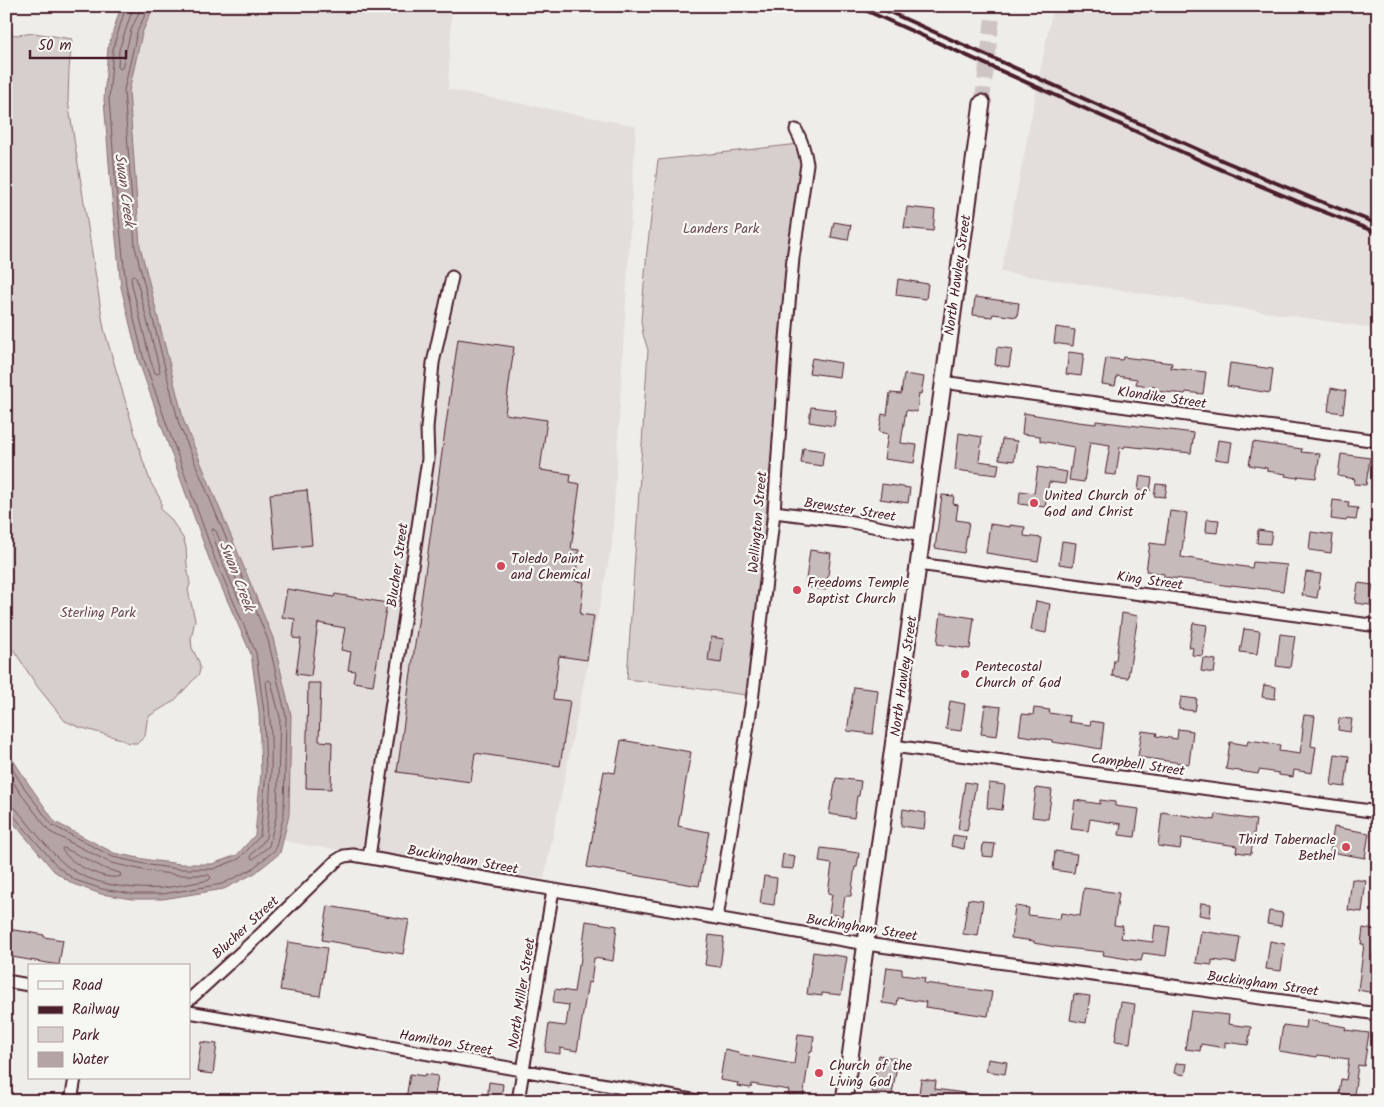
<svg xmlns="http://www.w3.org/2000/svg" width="1384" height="1107" font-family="Kalam,sans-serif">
<rect width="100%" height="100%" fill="#efedea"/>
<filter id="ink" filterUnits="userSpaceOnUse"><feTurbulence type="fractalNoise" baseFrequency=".02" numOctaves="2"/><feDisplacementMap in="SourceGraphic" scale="10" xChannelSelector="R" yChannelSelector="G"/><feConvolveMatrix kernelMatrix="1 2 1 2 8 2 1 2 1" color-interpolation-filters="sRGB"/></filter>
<g filter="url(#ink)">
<path fill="#e3dedc" d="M121,6H452L448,89L636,126L612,545L544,879L304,845L255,835L261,773L259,712L251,654L210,561L139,362L121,287L104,100L108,48Z
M1053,6H1378V329L1001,272Z"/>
<path fill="#d7cfce" stroke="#90777c" d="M34,33L72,39L69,69L68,101L104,329L143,461L151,483L161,500V510L170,518L183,538L186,547L187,565L190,584L188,590L195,620L191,639L192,648L199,662L200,668L199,674L174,701L149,716L147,721L145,736L141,740L137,743H132L126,742L121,739L79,727L65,721L37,686L6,638V34L19,35Z
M799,144L803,163L787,262L761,578L746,695L627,679L648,350L643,334L641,321L642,308L647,251L658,160Z"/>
<path fill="#b4a4a5" stroke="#8a6f74" d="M121,6H154L142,33L129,91L140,246L184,422L273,638L291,715L289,815L280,853L255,873L224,889L163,899H132L101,894L73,884L54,871L6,814V749L28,783L55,822L114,853L149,860L181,864H212L237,855L255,835L261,773L259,712L251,654L210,561L163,430L139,362L121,287L111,189L104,99L108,48Z"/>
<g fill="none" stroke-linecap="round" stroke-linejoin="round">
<path stroke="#74545c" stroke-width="1" d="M132,6V11L119,50L118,67L120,69L122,68L131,30L142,6
M133,275L136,277L160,371L158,374L155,373L150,359L132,285L131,277Z
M213,529L216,531L245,600L244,603L240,602L220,557L212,532Z
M269,680L271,682L280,717L277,813L269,846L253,859L251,858V855L263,842L266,837C272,786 274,734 266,683Z
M6,759L23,786L52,825L113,857L149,865L180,869H213L239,859L260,836L266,773L264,712L256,653L215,559L168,428L144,360L126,286L116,188L109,99L113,49L126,6
M6,770L18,790L47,828L50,832L111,863L148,871L179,875H209L211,878L209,880C194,883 178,886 163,888C131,890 85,885 61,861C44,845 31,826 16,809L12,806L6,805
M6,812L12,814L58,867L75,880L102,889L132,894H163L222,884L252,869L275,850L284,814L286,716L268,640L179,424L135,247L124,90L137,32L149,6
M64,848L106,869L120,873L121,876C107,882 68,864 62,849Z"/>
</g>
<path fill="#c6babb" stroke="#4a1f2b" d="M907,207L935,210L933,231L904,228Z
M834,222L851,225L848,240L831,237Z
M898,279L928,284L926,299L896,295Z
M975,297L1019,303L1017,317L993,314L992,317L973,315Z
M1056,327L1075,330L1073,346L1054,343Z
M458,339L514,347L505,414L547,420L540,470L571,474L570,482L580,484L571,549L579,550L575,581L584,582L580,614L594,616L587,660L559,656L553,699L570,701L560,766L475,753L471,782L397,772Z
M997,347L1012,349L1009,367L995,365Z
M1069,352L1084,354L1081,376L1066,374Z
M1123,357L1172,363L1171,368L1206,372L1203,394L1186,392L1185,394L1155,391V387L1136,384L1137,379L1117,376L1115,386L1102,384L1106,358L1122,360Z
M812,358L841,363L839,377L809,373Z
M1230,363L1273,369L1270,393L1227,386Z
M904,374L924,377L921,394L919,393L917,412L906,410L901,443L917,445L914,463L884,459L888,434L879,432L882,414L887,415L890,393L901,394Z
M1331,388L1346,391L1343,413L1328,411Z
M811,407L836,410L834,426L809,422Z
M1024,413L1078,422L1096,424V421L1113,423L1194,433L1191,453L1125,446L1124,448L1120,447L1116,475L1105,474L1110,445L1090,442L1084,482L1069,480L1074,447L1040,441V436L1022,434Z
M959,433L982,437L979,461L999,464L997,475L955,470Z
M1002,439L1017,441L1014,461L999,459Z
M1218,440L1232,442L1229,461L1215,459Z
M1253,442L1302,449L1301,452L1320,454L1316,478L1298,476V478L1285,476L1286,474L1267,471V468L1249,465Z
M803,448L824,451L822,466L801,463Z
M1341,454L1370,458L1366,485L1354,484L1355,479L1338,476Z
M1038,467L1067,472L1065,484L1049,482L1045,507L1019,504L1020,491L1034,493Z
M1140,476L1152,478L1150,491L1138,490Z
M882,484L910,488L908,503L880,499Z
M1156,484L1167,485L1165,497L1154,496Z
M307,490L312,545L275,549L270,494Z
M942,495L954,496L953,504L958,505L956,520L969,522L964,553L935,548Z
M1333,500L1349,502L1348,507L1358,508L1356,520L1347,519L1346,521L1331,519Z
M1170,511L1187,513L1181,557L1252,568L1253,562L1287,565L1283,591L1231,585V586L1216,584V583L1164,577V574L1146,571L1150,543L1165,545Z
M1207,519L1219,520L1217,533L1206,532Z
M990,524L1010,527V525L1025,527L1024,536L1042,538L1038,561L986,553Z
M1258,530L1272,532L1270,544L1257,543Z
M1311,532L1333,535L1331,553L1309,550Z
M1062,541L1076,543L1073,566L1059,564Z
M810,550L831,553L826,590L805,587Z
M1306,572L1321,574L1317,598L1302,595Z
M1358,583L1373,585L1370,605L1355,603Z
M287,589L334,597L335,594L387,603L373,685L353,682L355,671L348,670L351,652L341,650L345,628L318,623L311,676L296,674L301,639L293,638L295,619L282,617Z
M1036,601L1050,604L1046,633L1031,630Z
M941,613L974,618L970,649L937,644Z
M1122,613L1138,616L1128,678L1112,676L1114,660H1116Z
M1193,623L1207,625L1203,656L1192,655L1193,648L1189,647Z
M1244,629L1260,631L1257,654L1240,652Z
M1280,634L1295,636L1290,668L1276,666Z
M711,637L724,639L721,663L708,661Z
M1203,658L1216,660L1214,673L1201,671Z
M308,683H321L319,741L332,742L331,789L306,788Z
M1264,685L1276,687L1275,699L1262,697Z
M854,687L878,690L873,734L847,731Z
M1181,697L1197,699L1195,711L1179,709Z
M950,701L965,704L961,731L946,729Z
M985,705L1001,707L997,736L981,734Z
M1034,708L1050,710L1049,713L1070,716L1069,722L1090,725L1091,721L1104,723L1101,749L1066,743V744L1052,742V740L1019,735L1022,714L1033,715Z
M1304,715L1315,716L1311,746L1316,747L1312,773L1294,770L1293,777L1279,775V773L1259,770L1258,774L1226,769L1230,742L1247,745L1248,740L1263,742L1280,745L1279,751L1300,754L1303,729L1302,728Z
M1339,718L1352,719L1350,732L1338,730Z
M1178,729L1193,731L1189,764L1138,757L1142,731L1157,733L1156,736L1177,739Z
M621,740L691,752L678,826L709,832L699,886L587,867L604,771L615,773Z
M1335,754L1349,756L1345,787L1331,785Z
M836,778L861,781L859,796H857L854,818L829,814L831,801H832Z
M965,782L976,784L967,831L958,829Z
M989,783L1005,785L1002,810L987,808Z
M1036,788L1052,790L1048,819L1032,817Z
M1075,800L1100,804V800L1115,802V806L1139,809L1135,837L1119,835L1121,824L1090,819L1088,831L1071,829Z
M903,809L926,813L924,829L901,826Z
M1162,812L1215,820L1216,814L1256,820L1251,854L1236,852L1237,846L1182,838L1180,849L1158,846Z
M1334,827L1369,833L1365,858L1330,852Z
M953,835L966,837L964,849L951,846Z
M983,843L995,844L993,857L982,856Z
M821,848L859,853L857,867H855L851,896H845L842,916L829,914L832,894L828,893L832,864L819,862Z
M1055,851L1077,854L1074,873L1053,870Z
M783,854L795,856L793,869L781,868Z
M764,876L777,878L774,905L760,903Z
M1352,879L1366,881L1362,912L1348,910Z
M1084,888L1119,893L1114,925L1123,926L1121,938L1153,942L1155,925L1170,927L1166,956L1143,953L1141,961L1103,955L1104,952L1056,947L1034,943V941L1011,938L1015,906L1029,908L1028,915L1060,919L1061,913L1080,916Z
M968,899L983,901L978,936L963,934Z
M1201,903L1211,904L1210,917L1199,915Z
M328,906L409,920L403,954L322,940Z
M1269,911L1283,913L1281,926L1267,924Z
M586,921L617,926L613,961L594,958L591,983L588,982L577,1051L560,1048V1054L545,1052L549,1024L565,1026L566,1025L569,1005L553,1003L555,989L574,992L578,965H580Z
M1363,928L1376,930L1372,964L1378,965L1374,993L1358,990L1364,944H1361Z
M6,929L28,932L44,935V937L63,940L59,965L6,956Z
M1201,931L1240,937L1236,963L1212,960V965L1196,963Z
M709,935L724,937L720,967L705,965Z
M1270,941L1285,944L1281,971L1266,969Z
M288,942L327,948L320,996L280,990Z
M813,952L847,957L841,995L822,993V996L807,994Z
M887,967L902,969V975L925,978L924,983L992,992L988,1016L925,1007L926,1002L898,998L897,1005L882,1003Z
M1074,994L1090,996L1086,1023L1070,1020Z
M1121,1002L1135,1004L1130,1043L1115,1041Z
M1191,1011L1229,1015L1228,1024L1251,1027L1248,1045L1225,1042V1048L1201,1044L1200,1051L1185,1049Z
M1307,1020L1346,1027L1345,1030L1369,1033L1364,1066L1358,1065L1354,1096L1339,1093L1341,1079L1346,1080L1349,1059L1318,1055L1317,1057L1279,1051L1283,1025L1306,1028Z
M798,1034L814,1036L812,1051H810L803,1098L788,1096L789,1090L752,1084L751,1088L737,1086L738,1083L720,1080L725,1049L738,1052V1054L794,1064Z
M201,1042L217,1044L213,1074L197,1072Z
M879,1055L898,1059L892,1095L872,1092Z
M988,1059L1007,1062L1005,1074L986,1071Z
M1176,1063L1187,1064L1185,1075L1174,1073Z
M410,1074L425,1076V1074L438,1076L434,1101H420L406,1099Z
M921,1079L936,1081L935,1089L971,1094V1101H918Z
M489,1082L503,1084L501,1101H487Z"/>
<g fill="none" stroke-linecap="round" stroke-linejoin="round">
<path stroke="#cec4c4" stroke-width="15" stroke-dasharray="15 8" stroke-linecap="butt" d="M982,103L994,6"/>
<defs>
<path id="street" d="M942,382L1378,441
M774,512L847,521L922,536
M918,564L1378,626
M893,746L1378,812
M369,857L428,459L427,428L433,363L452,277
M717,918L752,701L764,598L774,512L786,339L793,258L807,164C805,151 802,141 796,130
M6,981L29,985
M189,1000L262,933L336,861L344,856L353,855L866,944L1378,1014
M189,1012L698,1101
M71,1101L75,1078
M518,1101L553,890"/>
<path id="secondary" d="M844,1101C890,768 934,435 982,103"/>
</defs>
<use href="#street" stroke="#4a1f2b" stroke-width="15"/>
<use href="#secondary" stroke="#4a1f2b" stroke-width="19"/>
<use href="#street" stroke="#f6f6f2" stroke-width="11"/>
<use href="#secondary" stroke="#f6f6f2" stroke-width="15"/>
<path stroke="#4a1f2b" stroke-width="4" d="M856,6L1222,170L1309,206L1378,233
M876,6L1226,162L1312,198L1378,224"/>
</g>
</g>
<g fill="#d1495b" stroke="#f6f6f2" stroke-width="2">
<circle cx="1034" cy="503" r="5"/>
<circle cx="501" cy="566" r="5"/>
<circle cx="797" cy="590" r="5"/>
<circle cx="965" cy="674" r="5"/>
<circle cx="1346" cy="847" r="5"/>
<circle cx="819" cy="1073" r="5"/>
</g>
<g text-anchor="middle" stroke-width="4.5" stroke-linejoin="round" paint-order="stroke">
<g font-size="14" fill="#6d4b54" stroke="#f6f6f2">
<text x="721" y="233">Landers Park</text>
<text x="98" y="617">Sterling Park</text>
</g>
<g font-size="14" fill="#4a1f2b" stroke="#f6f6f2">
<text transform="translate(957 275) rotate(-82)" y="5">North Hawley Street</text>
<text transform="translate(1162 397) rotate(8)" y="5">Klondike Street</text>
<text transform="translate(850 509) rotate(9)" y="5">Brewster Street</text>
<text transform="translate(757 522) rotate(-85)" y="5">Wellington Street</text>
<text transform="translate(397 565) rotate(-82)" y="5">Blucher Street</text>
<text transform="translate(1150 580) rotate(8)" y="5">King Street</text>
<text transform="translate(903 676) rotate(-82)" y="5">North Hawley Street</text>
<text transform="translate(1138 764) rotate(8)" y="5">Campbell Street</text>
<text transform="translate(463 859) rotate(10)" y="5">Buckingham Street</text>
<text transform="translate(245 927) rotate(-43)" y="5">Blucher Street</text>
<text transform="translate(862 927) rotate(9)" y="5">Buckingham Street</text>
<text transform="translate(1263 983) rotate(8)" y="5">Buckingham Street</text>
<text transform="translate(521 993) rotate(-81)" y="5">North Miller Street</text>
<text transform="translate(446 1042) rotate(10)" y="5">Hamilton Street</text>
</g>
<g font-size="14" fill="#4a1f2b" stroke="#f6f6f2" text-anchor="start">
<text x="1044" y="500">United Church of<tspan x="1044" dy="16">God and Christ</tspan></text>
<text x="511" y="563">Toledo Paint<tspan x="511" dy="16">and Chemical</tspan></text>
<text x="807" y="587">Freedoms Temple<tspan x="807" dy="16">Baptist Church</tspan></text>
<text x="975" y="671">Pentecostal<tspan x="975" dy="16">Church of God</tspan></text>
<text x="1336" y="844" text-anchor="end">Third Tabernacle<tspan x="1336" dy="16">Bethel</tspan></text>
<text x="829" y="1070">Church of the<tspan x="829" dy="16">Living God</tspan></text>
</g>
<g font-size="15" font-style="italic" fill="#6f4e56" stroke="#f6f6f2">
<text transform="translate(125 190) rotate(82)" y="5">Swan Creek</text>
<text transform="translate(237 576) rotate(69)" y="5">Swan Creek</text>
</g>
</g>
<rect width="1384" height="1107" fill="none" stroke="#f6f6f2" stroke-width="25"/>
<rect x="12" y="12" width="1359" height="1082" fill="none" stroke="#4a1f2b" stroke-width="2" filter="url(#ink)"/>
<rect x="28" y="964" width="162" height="115" fill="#f6f6f2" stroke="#b1a0a2"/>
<rect x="38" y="981" width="25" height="8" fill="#f6f6f2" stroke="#b1a0a2"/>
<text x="72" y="990" font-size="15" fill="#4a1f2b">Road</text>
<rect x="38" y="1006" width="25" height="8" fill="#4a1f2b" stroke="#b1a0a2"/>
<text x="72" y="1014" font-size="15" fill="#4a1f2b">Railway</text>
<rect x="38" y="1027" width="25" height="15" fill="#d7cfce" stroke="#b1a0a2"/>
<text x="72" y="1040" font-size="15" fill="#4a1f2b">Park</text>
<rect x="38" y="1052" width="25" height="15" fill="#b4a4a5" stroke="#b1a0a2"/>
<text x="72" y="1064" font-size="15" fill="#4a1f2b">Water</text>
<path d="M30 50v8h96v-8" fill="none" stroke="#4a1f2b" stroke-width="2.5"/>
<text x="38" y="50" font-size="15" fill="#4a1f2b" stroke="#f6f6f2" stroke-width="4" paint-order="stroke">50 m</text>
</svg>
